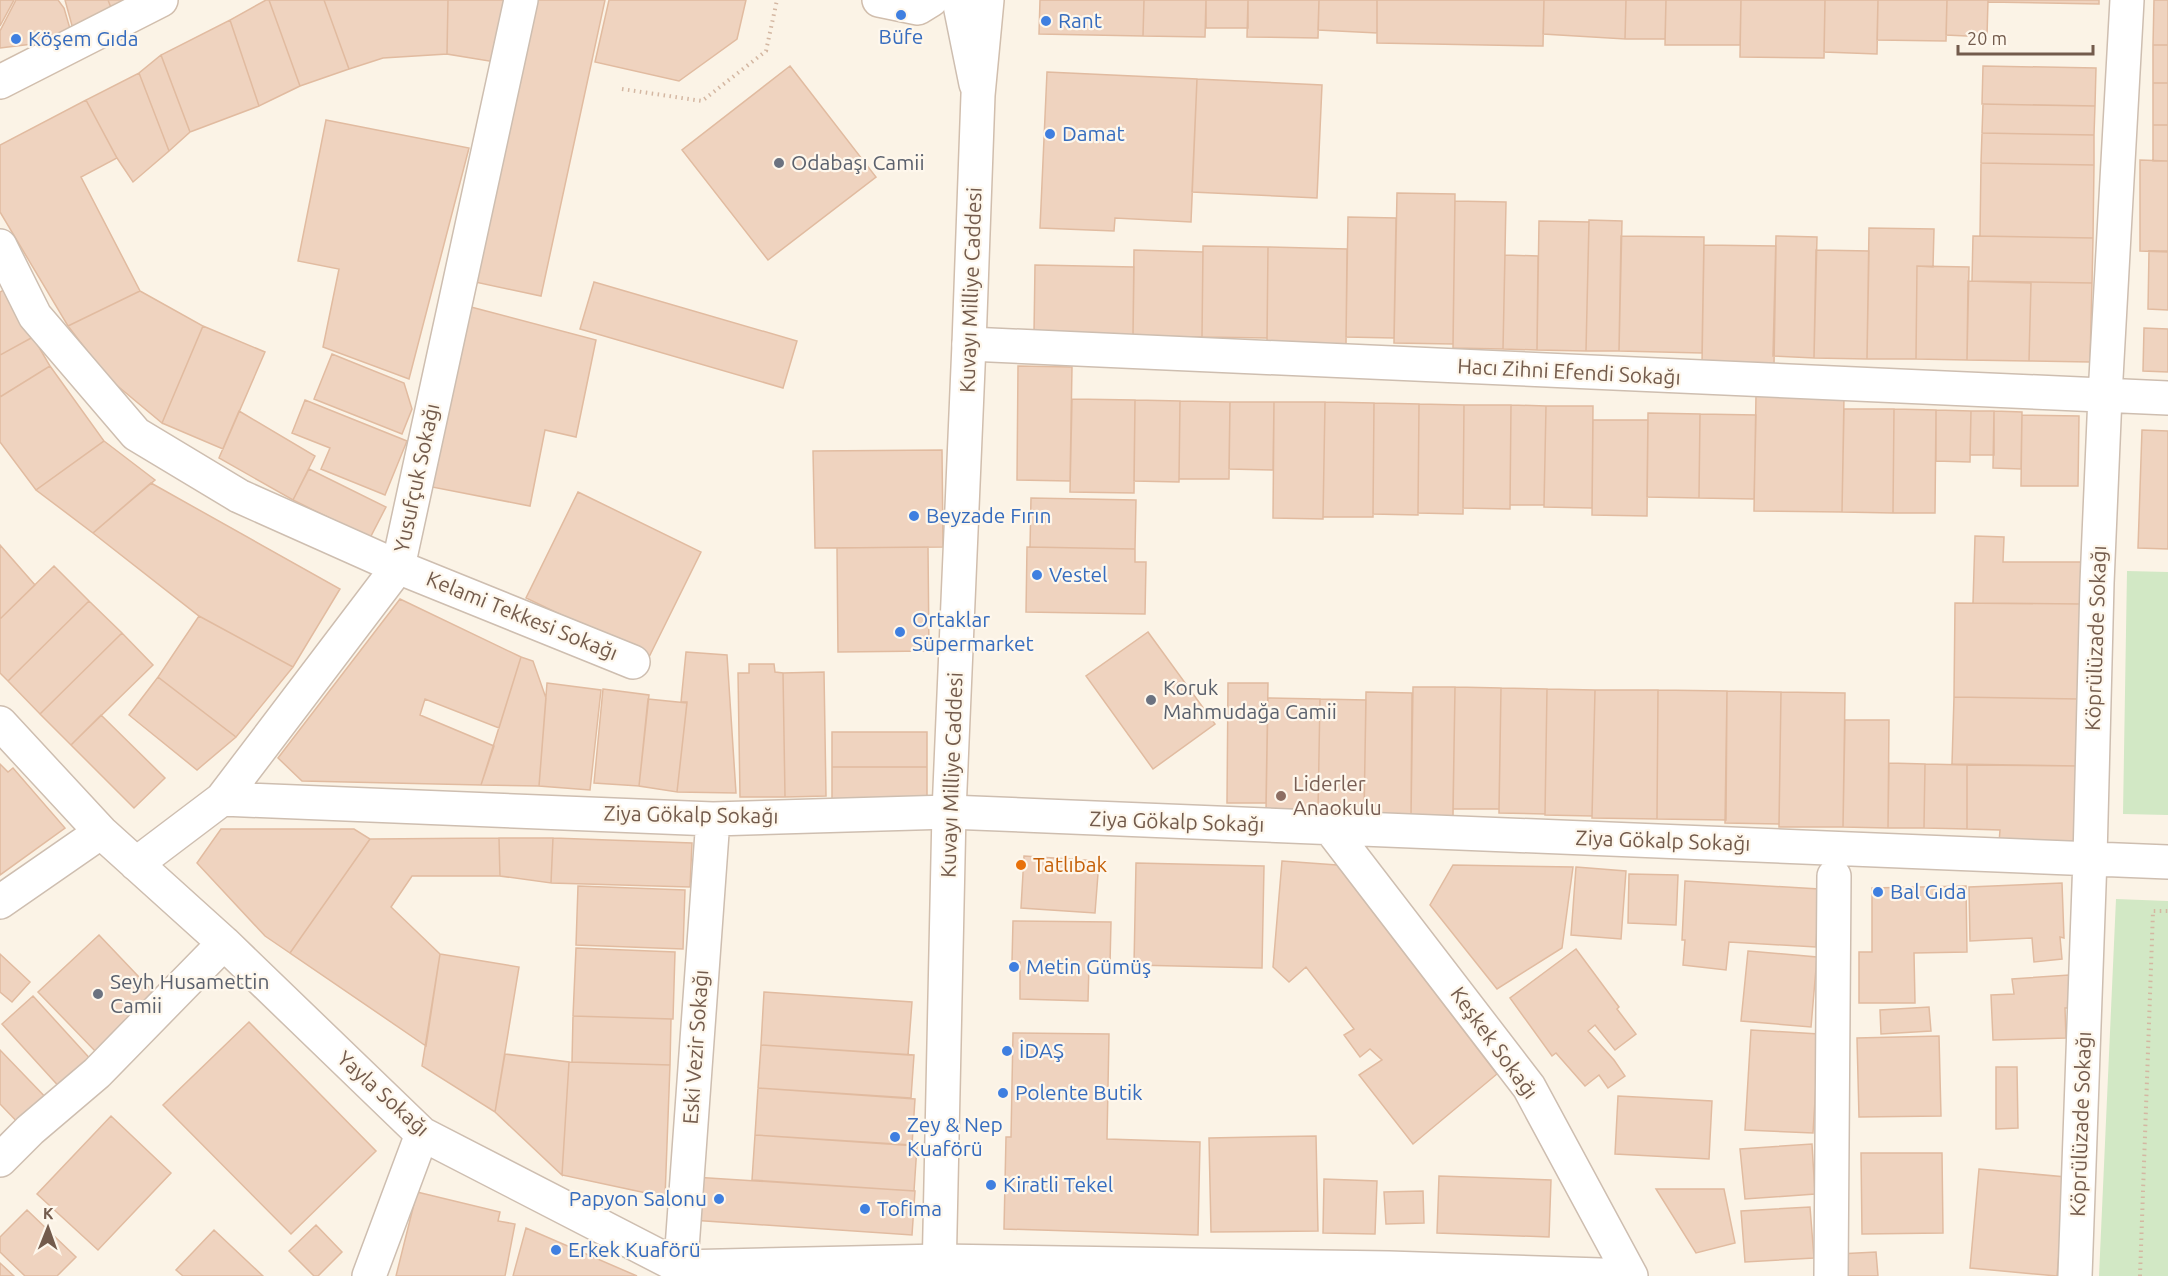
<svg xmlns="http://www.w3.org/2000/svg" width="2168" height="1276" font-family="Ubuntu,sans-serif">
<rect width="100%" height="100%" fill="#fbf3e6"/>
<path fill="#d2e8c5" d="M2127,571L2168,572V815L2123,814Z
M2116,899L2168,901V1276H2099Z"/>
<path fill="#efd3bf" stroke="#e1bba0" stroke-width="1.5" d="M0,0H14L0,26Z
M16,0H58L64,8L73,39L0,48V31Z
M65,0H108L115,18L76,40Z
M108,0H149L115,18Z
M266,0H269L300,86L259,106L230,20Z
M269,0H324L349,69L300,86Z
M324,0H448L447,54L383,58L349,69Z
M448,0H507L495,62L447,54Z
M537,0H605L541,296L475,282Z
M609,0H746L737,39L679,81L595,62Z
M1040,0H1144L1143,36L1039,34Z
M1144,0H1206L1205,37L1143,36Z
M1206,0H1248V28H1206Z
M1248,0H1319L1318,38L1247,37Z
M1319,0H1377V33L1318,30Z
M1377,0H1544L1543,46L1377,43Z
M1544,0H1626L1625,39L1543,34Z
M1626,0H1666L1665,39H1625Z
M1666,0H1741L1740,45H1665Z
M1741,0H1825L1824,58L1740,57Z
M1825,0H1878L1877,54L1824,52Z
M1878,0H1947L1946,41L1877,40Z
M1947,0H1988L1987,37L1946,35Z
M1988,0H2099V4L1988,2Z
M2154,0H2168V45H2153Z
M230,20L259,106L190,132L161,55Z
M2153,45H2168V83H2153Z
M161,55L190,132L169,151L139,73Z
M790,66L876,177L768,260L682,150Z
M1983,66L2096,68L2095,106L1982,104Z
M1047,72L1197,79L1191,222L1115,218L1114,231L1040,228Z
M139,73L169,151L133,182L117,158L86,100Z
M1197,79L1322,85L1317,198L1192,192Z
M2153,83H2168V125H2153Z
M86,100L117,158L81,177L140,291L68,326L0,212V145Z
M1983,104L2095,106L2094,135L1982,133Z
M326,120L469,148L409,379L323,347L339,269L298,261Z
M2153,125H2168V161H2153Z
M1982,133L2094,135V165L1981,163Z
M2140,160L2168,161V252L2140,251Z
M1981,163L2094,165L2093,238L1980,236Z
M1397,193L1455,194L1453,344L1394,343Z
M1455,201L1506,202L1503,349L1453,348Z
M1348,217L1396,218L1394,338L1346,337Z
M1589,220L1622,221L1619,351H1586Z
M1539,221L1589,222L1586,351L1537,350Z
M1869,228L1934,229L1933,267L1917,266L1916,359H1867Z
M1621,236L1704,237L1702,353L1619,351Z
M1776,236L1817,237L1814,358L1773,356Z
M1973,236L2093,238L2092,283L1972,281Z
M1704,245L1776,246L1774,365L1702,364Z
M1203,246L1268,247L1267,338L1202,337Z
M1268,247L1347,249L1346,346L1267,344Z
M1134,250L1203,252L1202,337L1133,336Z
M1816,250L1869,251L1867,359L1814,358Z
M2149,251H2168V310L2148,309Z
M1505,255L1538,256L1537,350L1503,349Z
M1035,265L1134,267L1133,336L1034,334Z
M1917,266L1969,267L1967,360L1916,359Z
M1968,281L2031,283L2029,361L1967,360Z
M594,282L797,341L783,388L580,329Z
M2031,282L2092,283L2090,362L2029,361Z
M7,288L33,337L0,355V292Z
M140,291L203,326L162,423L108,378L68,326Z
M471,307L596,340L576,437L545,430L530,506L432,487Z
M203,326L265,352L223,449L162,423Z
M2144,328L2168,329V372L2143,371Z
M33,337L50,366L0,397V355Z
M332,354L404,383L412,409L402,434L314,399Z
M50,366L104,441L36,490L0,442V397Z
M1018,366L1072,367L1070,481L1017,480Z
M1756,395L1844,396L1842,512L1754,511Z
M1072,399L1135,400L1134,493L1070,492Z
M305,400L407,441L385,495L321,469L330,448L292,433Z
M1135,400L1180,401L1179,482L1134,481Z
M1180,401L1230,402L1229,479H1179Z
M1230,402H1274L1273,470L1229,469Z
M1274,402H1325L1323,519L1273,518Z
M1325,402L1374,403L1373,517H1323Z
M1374,403L1419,404L1418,515L1373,514Z
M1419,404L1464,405L1463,514L1418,513Z
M1464,405H1511L1510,509L1463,508Z
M1511,405L1546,406L1544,505H1510Z
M1546,406H1593L1592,508L1544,507Z
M1844,409H1894L1893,513L1842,512Z
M1894,409L1936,410L1935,513H1893Z
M1936,410L1971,411L1970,462L1936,461Z
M239,411L315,456L293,500L219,458Z
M1971,411H1994V455H1970Z
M1994,411L2022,412L2021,469L1993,468Z
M1648,413L1700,414L1699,498L1647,497Z
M1700,414L1756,415L1754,499L1699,498Z
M2022,415L2079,416L2078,486H2021Z
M1593,420H1648L1647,516L1592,515Z
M2142,430L2168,431V549L2138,548Z
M104,441L155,480L93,533L36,490Z
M942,450L943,547L815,548L813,451Z
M309,469L386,507L370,538L293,500Z
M151,483L340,589L293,667L199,616L93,533Z
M578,492L701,552L649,657L526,598Z
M1031,498L1136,500L1135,549L1030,547Z
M1975,536L2004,537L2003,562H2082L2081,604L1973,603Z
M0,545L35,585L0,619Z
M928,547L929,651L838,652L837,548Z
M1027,547L1135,549V562H1146L1145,614L1026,612Z
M54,566L89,601L8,681L0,673V619Z
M400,599L521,657L499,728L425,699L420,715L494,746L481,785L302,781L278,758Z
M89,601L122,633L40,714L8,681Z
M1955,603L2081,604L2080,699L1954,697Z
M199,616L293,667L236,737L158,677Z
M1148,632L1215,724L1153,769L1086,676Z
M122,633L153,665L71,745L40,714Z
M686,652L727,655L736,793L677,792L687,702H681Z
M521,657L533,661L546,698L539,786L481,785Z
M749,664H774L775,672L783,673L785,797H740L738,673H749Z
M824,672L826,796L785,797L783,673Z
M158,677L236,737L197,770L129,715Z
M547,683L601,690L590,790L539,786Z
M1228,683H1268L1266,803H1227Z
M1413,687H1455L1453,816H1411Z
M1455,687L1501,688L1499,809H1453Z
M1501,688L1547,689L1545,814L1499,813Z
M603,689L649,695L639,786L594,783Z
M1547,689L1595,690L1592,816L1545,815Z
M1595,690H1658L1657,819L1592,818Z
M1658,690L1727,691L1726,820L1657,819Z
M1727,691L1781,692L1779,824L1725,823Z
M1366,692L1412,693L1411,819L1364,818Z
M1781,692L1845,693L1843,827H1779Z
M1954,697L2080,699L2079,766L1952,764Z
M1268,698L1320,699L1318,811L1266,810Z
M648,699L687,703L677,792L639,786Z
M1320,699L1366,700L1364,811H1318Z
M101,715L165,778L134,808L71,745Z
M1845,720H1889L1888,828L1843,827Z
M832,732H927V767H832Z
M1889,763L1925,764L1924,828H1888Z
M0,764L8,772L13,768L65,828L0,875Z
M1925,764L1967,765V829L1924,828Z
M1967,765L2079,766L2077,844L1999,843L2000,830L1967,829Z
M832,767H927V803L832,802Z
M221,829H354L370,839L290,953L265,936L197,863Z
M499,838H553L551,883L500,876Z
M499,838L500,876H412L391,907L440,954L426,1046L290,953L370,839Z
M553,838L692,843L690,887L551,883Z
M1024,856L1099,861L1095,913L1021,908Z
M1282,861L1337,865L1497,1074L1413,1144L1359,1075L1382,1060L1370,1049L1360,1057L1344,1035L1354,1029L1306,967L1289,982L1273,967Z
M1136,863L1264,866L1262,968L1134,965Z
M1453,865L1573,867L1562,948L1497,989L1430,905Z
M1576,867L1626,871L1621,939L1571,935Z
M1629,874L1678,875L1676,925L1628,923Z
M1685,881L1819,889L1816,947L1729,942L1726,970L1683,965L1685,940H1682Z
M2062,883L2064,938L2060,937L2062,959L2034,962L2032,938L1970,941L1969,887Z
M578,886L685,890L683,949L576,945Z
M1966,886L1967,952L1914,953L1915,1003H1859V952H1872V888Z
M1013,921L1111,922L1110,964L1089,963L1088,1001L1020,999V962H1012Z
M99,935L157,996L97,1053L38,992Z
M576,948L675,952L673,1019L573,1016Z
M1576,949L1619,1007L1617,1009L1636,1034L1615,1050L1595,1025L1588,1031L1614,1060L1625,1076L1608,1088L1599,1075L1585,1086L1556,1053L1552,1056L1510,998Z
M1748,951L1817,957L1811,1027L1741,1021Z
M0,954L30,982L12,1002L0,992Z
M440,954L519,967L495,1112L422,1066Z
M2069,975L2071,1008H2065L2066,1038L1993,1040L1991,995L2014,994L2012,979Z
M764,992L912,1002L908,1055L761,1045Z
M33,996L94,1063L63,1091L2,1024Z
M1929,1007L1931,1031L1881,1034L1880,1010Z
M573,1016L671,1019L670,1065L572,1062Z
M249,1022L376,1151L291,1234L163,1105Z
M1751,1030L1819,1034L1813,1133L1745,1130Z
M1013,1033L1109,1034L1107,1139L1200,1142L1198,1235L1004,1229L1006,1137H1011Z
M1939,1036L1941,1116L1859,1117L1857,1038Z
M761,1045L914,1055L911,1098L758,1088Z
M0,1050L52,1104L25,1130L0,1104Z
M505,1054L569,1062L562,1175L495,1112Z
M569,1062L670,1065L665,1197L562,1175Z
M1996,1067H2017L2018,1128L1996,1129Z
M758,1088L915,1099L912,1145L755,1135Z
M1618,1096L1712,1101L1709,1159L1615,1154Z
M111,1116L171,1173L98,1250L37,1194Z
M755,1135L917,1146L914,1191L752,1180Z
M1316,1136L1318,1231L1211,1232L1209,1138Z
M1812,1144L1815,1194L1745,1199L1740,1149Z
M1861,1153H1942L1943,1233L1862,1234Z
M1979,1169L2066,1177L2057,1276L1970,1268Z
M1439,1176L1551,1180L1549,1237L1437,1233Z
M693,1177L915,1191L912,1235L691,1220Z
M1324,1179L1377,1181L1375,1234L1323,1233Z
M1656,1189H1724L1735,1243L1696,1253Z
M1423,1191L1424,1223L1386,1224L1384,1192Z
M417,1192L500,1212L498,1221L515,1224L505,1276H396Z
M1810,1207L1814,1258L1745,1262L1741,1211Z
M27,1210L76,1257L57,1276H25L0,1252V1237Z
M316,1225L342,1252L318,1276H314L289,1251Z
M526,1228L637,1276H513Z
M214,1230L263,1276H183L176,1270Z
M1876,1252L1878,1276H1839L1838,1254Z
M0,1263L14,1276H0Z"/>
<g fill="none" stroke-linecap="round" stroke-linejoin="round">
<defs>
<path id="street" d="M959,0L976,84
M0,246L35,316L136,434L239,496L398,567L633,662
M969,344L2168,398
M0,723L101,832L224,943L422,1134L680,1267L940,1261L1389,1268L1631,1276
M222,799L713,819L949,812L2168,862
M1330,828L1529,1087L1631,1276
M136,864L222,799L398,567L521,0
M0,902L101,832
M0,1160L30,1130L97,1073L224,943
M369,1276L422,1134
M680,1276L713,819
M1831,1276L1834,876
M2075,1276L2090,858L2097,583L2105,396L2127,0"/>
<path id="secondary" d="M879,0L918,8L931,0
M0,82L161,0
M939,1276L949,812L969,344L978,95L987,0"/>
</defs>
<use href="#street" stroke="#cebeb0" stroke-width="36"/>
<use href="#secondary" stroke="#d1bead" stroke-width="36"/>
<path stroke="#d4b7a2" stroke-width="4" stroke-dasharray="1.5 4.5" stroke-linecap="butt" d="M622,89L702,101L766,51L777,0
M2140,1276L2153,911H2168"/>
<use href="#street" stroke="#fff" stroke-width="33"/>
<use href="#secondary" stroke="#fff" stroke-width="33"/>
</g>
<g fill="#3f7fe0" stroke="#fef7ec" stroke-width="2">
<circle cx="901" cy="15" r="6"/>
<circle cx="1046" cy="21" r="6"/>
<circle cx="16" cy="39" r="6"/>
<circle cx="1050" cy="134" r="6"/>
<circle cx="914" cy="516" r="6"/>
<circle cx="1037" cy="575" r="6"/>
<circle cx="900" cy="632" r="6"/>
<circle cx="1878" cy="892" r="6"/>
<circle cx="1014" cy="967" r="6"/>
<circle cx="1007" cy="1051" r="6"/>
<circle cx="1003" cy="1093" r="6"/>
<circle cx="895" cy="1137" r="6"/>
<circle cx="991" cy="1185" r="6"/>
<circle cx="719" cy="1199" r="6"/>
<circle cx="865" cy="1209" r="6"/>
<circle cx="556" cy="1250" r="6"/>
</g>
<g fill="#6b7280" stroke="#fef7ec" stroke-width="2">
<circle cx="779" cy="163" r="6"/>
<circle cx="1151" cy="700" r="6"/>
<circle cx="98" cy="994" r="6"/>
</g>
<circle fill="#8d6e63" stroke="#fef7ec" stroke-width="2" cx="1281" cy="796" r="6"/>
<circle fill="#e8710a" stroke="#fef7ec" stroke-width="2" cx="1021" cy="865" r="6"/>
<g text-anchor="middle" stroke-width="4.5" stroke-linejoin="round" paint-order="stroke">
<g font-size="21" fill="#366cbe" stroke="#fef7ec" text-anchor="start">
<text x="1058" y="28">Rant</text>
<text x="901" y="44" text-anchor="middle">Büfe</text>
<text x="28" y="46">Köşem Gıda</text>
<text x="1062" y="141">Damat</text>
<text x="926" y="523">Beyzade Fırın</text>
<text x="1049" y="582">Vestel</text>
<text x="912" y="627">Ortaklar<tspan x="912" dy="24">Süpermarket</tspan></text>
<text x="1890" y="899">Bal Gıda</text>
<text x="1026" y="974">Metin Gümüş</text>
<text x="1019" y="1058">İDAŞ</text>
<text x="1015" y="1100">Polente Butik</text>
<text x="907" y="1132">Zey &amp; Nep<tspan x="907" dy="24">Kuaförü</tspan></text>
<text x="1003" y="1192">Kiratli Tekel</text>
<text x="707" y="1206" text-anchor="end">Papyon Salonu</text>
<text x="877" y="1216">Tofima</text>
<text x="568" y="1257">Erkek Kuaförü</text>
</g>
<g font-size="21" fill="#5b616d" stroke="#fef7ec" text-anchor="start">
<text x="791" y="170">Odabaşı Camii</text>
<text x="1163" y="695">Koruk<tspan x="1163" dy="24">Mahmudağa Camii</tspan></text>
<text x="110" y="989">Seyh Husamettin<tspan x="110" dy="24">Camii</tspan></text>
</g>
<g font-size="21" fill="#735b4c" stroke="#fef7ec">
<text transform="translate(971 290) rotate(-88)" y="7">Kuvayı Milliye Caddesi</text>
<text transform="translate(1569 372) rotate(3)" y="7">Hacı Zihni Efendi Sokağı</text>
<text transform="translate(417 478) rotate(-78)" y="7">Yusufçuk Sokağı</text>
<text transform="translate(522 616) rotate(22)" y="7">Kelami Tekkesi Sokağı</text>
<text transform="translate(2096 638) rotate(-88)" y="7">Köprülüzade Sokağı</text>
<text transform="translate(952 775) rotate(-88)" y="7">Kuvayı Milliye Caddesi</text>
<text transform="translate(691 815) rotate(1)" y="7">Ziya Gökalp Sokağı</text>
<text transform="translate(1177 822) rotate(2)" y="7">Ziya Gökalp Sokağı</text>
<text transform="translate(1663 841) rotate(2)" y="7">Ziya Gökalp Sokağı</text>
<text transform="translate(1494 1043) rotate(54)" y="7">Keşkek Sokağı</text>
<text transform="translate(696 1047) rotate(-86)" y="7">Eski Vezir Sokağı</text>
<text transform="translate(383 1094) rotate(42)" y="7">Yayla Sokağı</text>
<text transform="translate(2081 1124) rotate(-88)" y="7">Köprülüzade Sokağı</text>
</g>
<g font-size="21" fill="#785e54" stroke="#fef7ec" text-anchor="start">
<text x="1293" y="791">Liderler<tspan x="1293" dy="24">Anaokulu</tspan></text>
</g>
<g font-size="21" fill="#c56008" stroke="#fef7ec" text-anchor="start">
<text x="1033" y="872">Tatlıbak</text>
</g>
</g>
<g transform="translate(48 1228) rotate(1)" stroke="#fef7ec" stroke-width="4.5" paint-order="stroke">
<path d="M0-4.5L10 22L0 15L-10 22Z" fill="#735b4c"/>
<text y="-9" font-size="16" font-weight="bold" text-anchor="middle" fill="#735b4c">K</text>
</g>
<path d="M1958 45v9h135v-9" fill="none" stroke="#735b4c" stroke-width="3"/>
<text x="1967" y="45" font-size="18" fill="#735b4c" stroke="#fef7ec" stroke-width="4.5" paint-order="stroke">20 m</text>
</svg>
